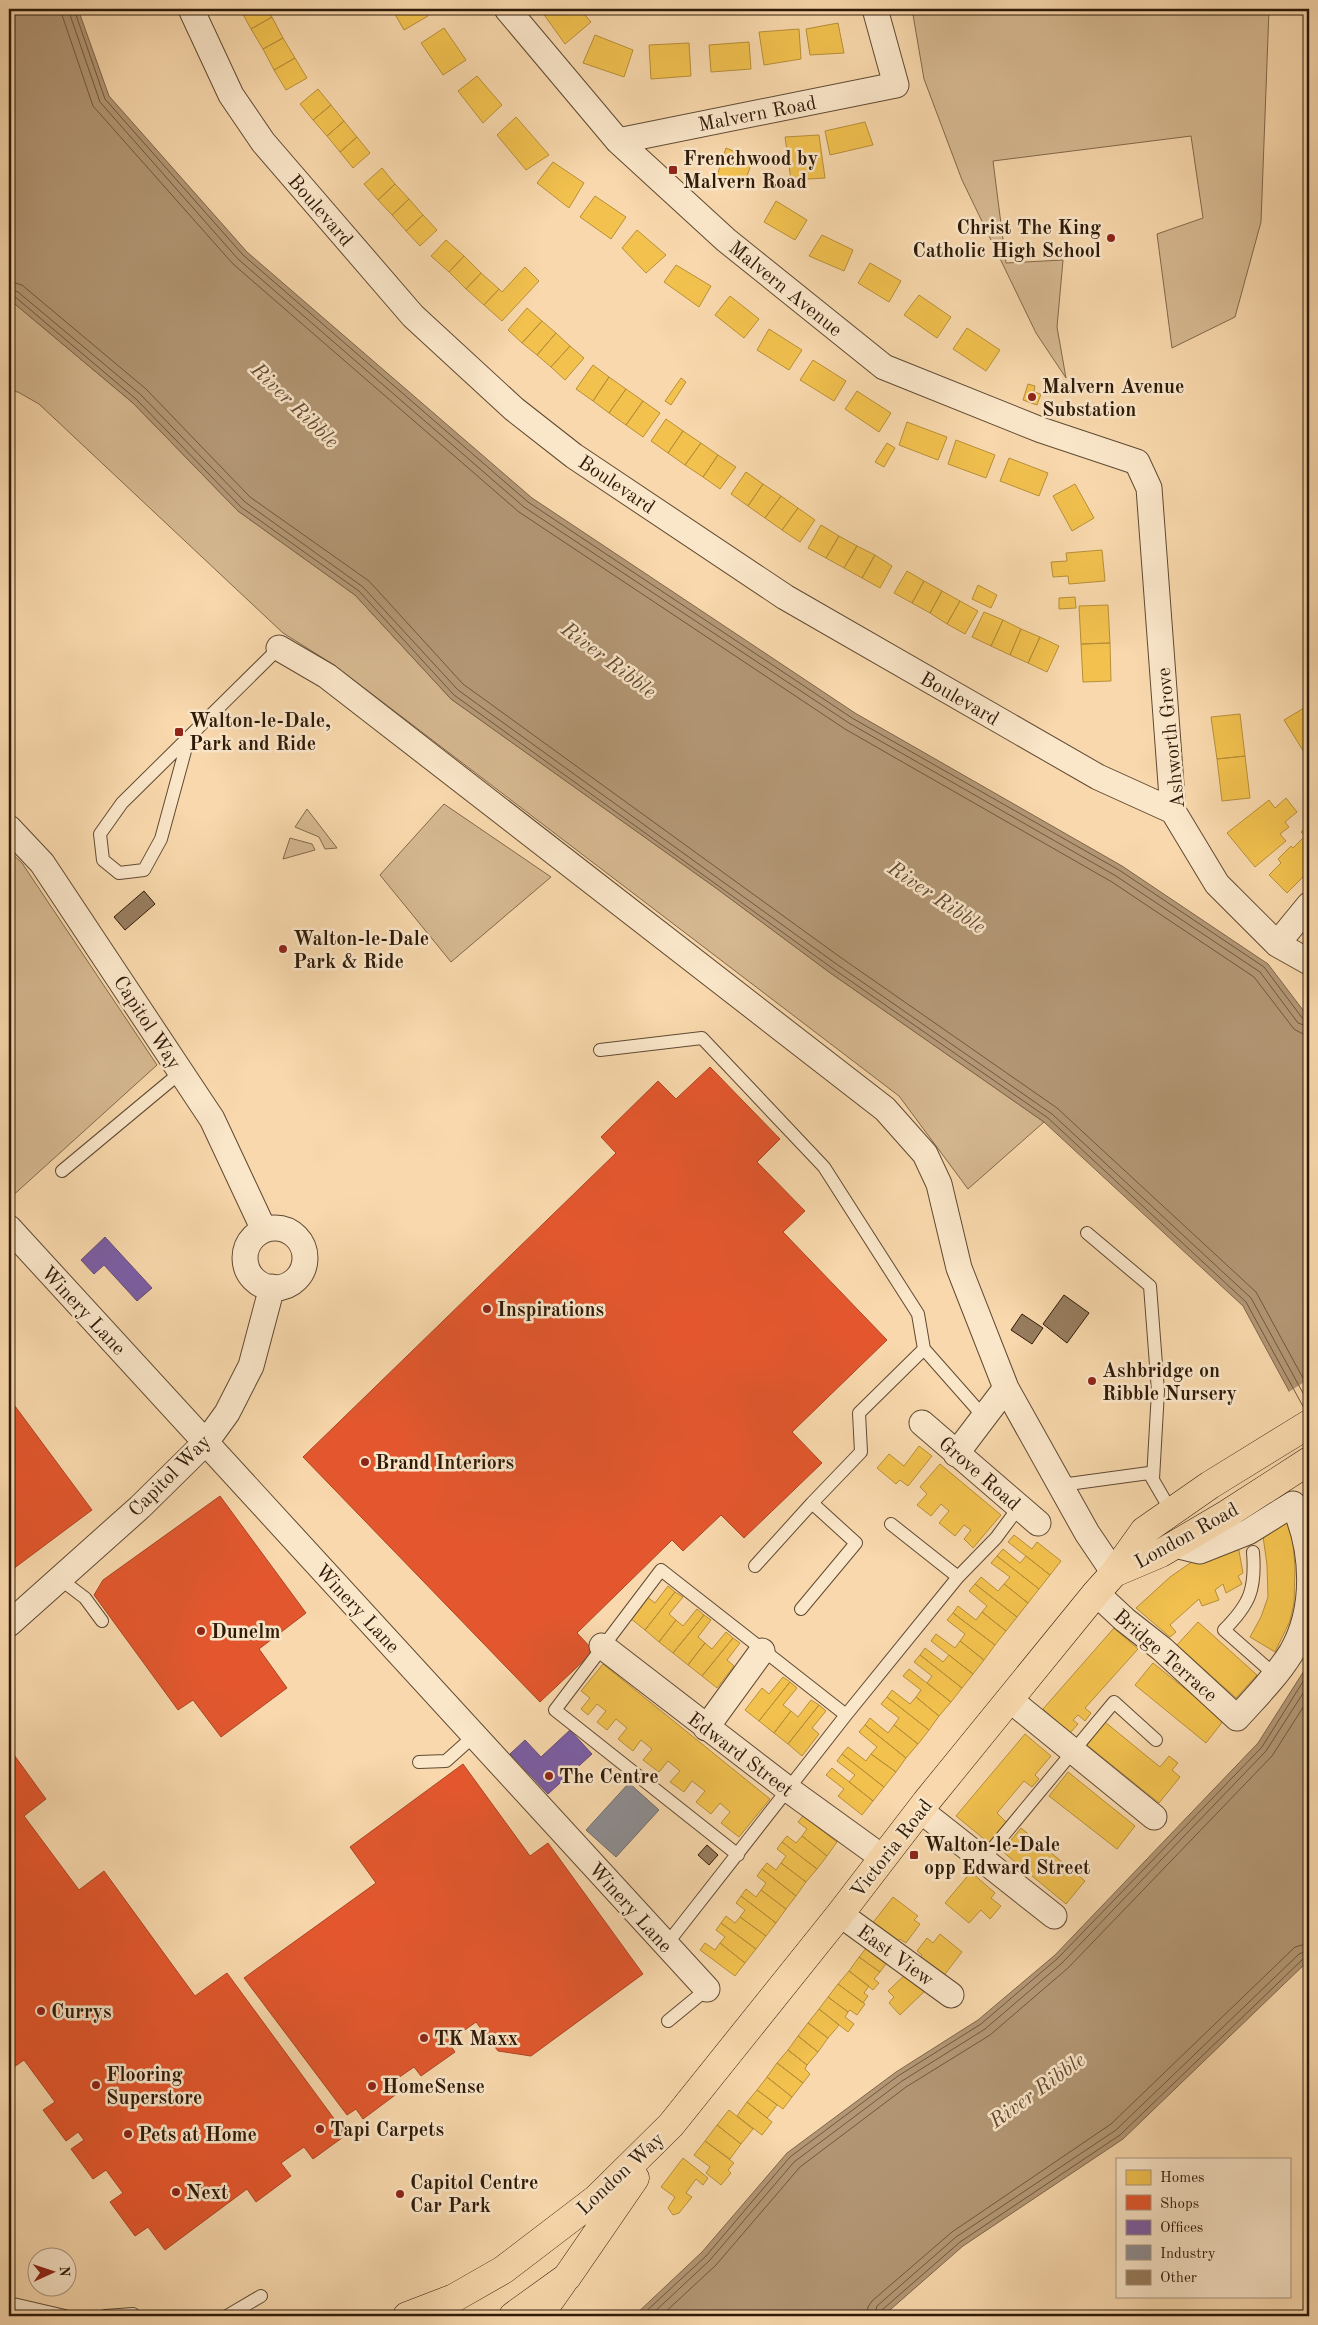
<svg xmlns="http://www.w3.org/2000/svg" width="1318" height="2325" font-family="'Old Standard TT',serif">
<rect width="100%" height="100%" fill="#f8d8ac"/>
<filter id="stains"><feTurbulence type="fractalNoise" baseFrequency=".004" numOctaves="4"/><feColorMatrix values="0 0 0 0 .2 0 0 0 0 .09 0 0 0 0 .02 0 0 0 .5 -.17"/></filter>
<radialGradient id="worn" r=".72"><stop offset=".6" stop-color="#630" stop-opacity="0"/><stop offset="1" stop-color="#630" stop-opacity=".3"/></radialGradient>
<path fill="#d6b890" stroke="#82694c" d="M912,9H1269L1261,222L1235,317L1172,348L1157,234L1203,218L1191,136L993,161L1006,263L1063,260L1057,327L1066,378L1036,333L962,180L924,79Z
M9,299L133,403L238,511L355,595L451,699L716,888L829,972L1044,1122L968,1189L899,1096L334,665L283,633L39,404L18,392L9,391Z
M444,804L551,877L451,962L380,875Z
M307,809L337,848L325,849L319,837L295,827Z
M290,838L312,844L315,850L283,859Z
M9,851L22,863L157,1065L9,1199Z"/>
<path fill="#b39775" stroke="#7e654a" d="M9,9H78L109,96L247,252L532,498L855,713L1122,866L1268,964L1309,1018V1428L1243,1306L1044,1122L829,972L716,888L451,699L355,595L238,511L133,403L9,299Z
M1309,1663V1960L1123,2139L963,2246L883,2316H634L702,2252L787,2153L896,2072L978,2020L1055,1955L1258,1743Z"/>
<path fill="#f8d8ac" d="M1309,1379V1431L1287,1393Z"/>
<path fill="#f2c14e" stroke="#b78f39" d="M240,9H267L272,17L251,29Z
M392,9H424L428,16L404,30Z
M540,9H580L591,22L565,44Z
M272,17L283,38L263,49L251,29Z
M838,23L844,53L810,55L806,29Z
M444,28L466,60L443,75L421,43Z
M799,29L801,59L764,65L759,32Z
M595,35L633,50L624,77L583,63Z
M283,38L295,58L274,70L263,49Z
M749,42L751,69L711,72L709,45Z
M689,43L691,76L651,79L649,45Z
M295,58L307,78L286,90L274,70Z
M477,76L502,105L483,123L458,91Z
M318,89L331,105L313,120L300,104Z
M331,105L344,121L327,136L313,120Z
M516,117L549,155L526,170L497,135Z
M344,121L357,137L340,152L327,136Z
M865,122L873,145L830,155L825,131Z
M819,135L825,178L791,180L785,137Z
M357,137L370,153L353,168L340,152Z
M726,148L753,159L742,190L715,182Z
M553,162L584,183L569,208L537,183Z
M382,168L395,184L378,200L364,184Z
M395,184L409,199L392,215L378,200Z
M595,196L626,217L611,239L580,217Z
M409,199L423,215L406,231L392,215Z
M776,201L807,220L795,240L764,222Z
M423,215L437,230L420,246L406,231Z
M637,230L666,255L646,273L622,248Z
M822,235L853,250L844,271L809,256Z
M446,240L464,256L449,272L431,256Z
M464,256L481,273L466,289L449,272Z
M870,263L901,281L889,302L858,283Z
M676,265L711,286L699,307L664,282Z
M525,267L539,281L502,321L484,305L499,289L502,292Z
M481,273L499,289L484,305L466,289Z
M919,295L951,317L937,338L904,315Z
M730,296L759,319L744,338L715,315Z
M527,308L542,321L522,343L508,330Z
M542,321L556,333L537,355L522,343Z
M967,328L1000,350L986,371L953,349Z
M769,329L802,350L789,370L757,350Z
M556,333L570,346L551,367L537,355Z
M570,346L584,358L565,380L551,367Z
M813,360L846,381L834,401L800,380Z
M593,365L609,377L593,401L576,389Z
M609,377L626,389L609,413L593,401Z
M681,378L686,382L671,405L665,401Z
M1028,384L1035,386L1034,392L1041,394L1037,405L1023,400Z
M626,389L643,401L626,425L609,413Z
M857,391L891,413L879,432L845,409Z
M643,401L660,413L643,437L626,425Z
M666,419L683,431L668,453L651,441Z
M907,422L947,437L938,460L899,445Z
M683,431L701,443L685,465L668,453Z
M956,440L995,455L986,478L948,464Z
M701,443L718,455L703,477L685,465Z
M887,443L895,448L884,467L875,462Z
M718,455L736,467L720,489L703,477Z
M1009,458L1048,473L1039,496L1000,481Z
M746,472L763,484L748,506L731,494Z
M763,484L781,496L765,518L748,506Z
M1075,484L1094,518L1072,531L1053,496Z
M781,496L798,508L782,530L765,518Z
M798,508L815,520L800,542L782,530Z
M821,525L839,536L826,558L808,548Z
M839,536L857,546L844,568L826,558Z
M857,546L875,555L862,578L844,568Z
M1102,550L1105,581L1069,584L1068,576L1053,577L1051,562L1067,561L1066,553Z
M875,555L892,566L880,588L862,578Z
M907,571L924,581L912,603L894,593Z
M924,581L942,591L930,613L912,603Z
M978,585L997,595L991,608L972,599Z
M942,591L960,601L947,624L930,613Z
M1075,597L1076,608L1059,609V598Z
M960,601L978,611L965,634L947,624Z
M1108,605L1110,643L1081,644L1079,606Z
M984,612L1003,620L991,646L972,637Z
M1003,620L1021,629L1010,655L991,646Z
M1021,629L1040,637L1028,663L1010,655Z
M1040,637L1059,646L1047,672L1028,663Z
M1110,643L1111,681L1083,682L1081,644Z
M1309,705V760L1284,720Z
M1240,714L1245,756L1217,759L1211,717Z
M1245,756L1250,798L1222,801L1217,759Z
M1286,798L1297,812L1285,822L1289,827L1280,834L1286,841L1255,867L1227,833L1269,800L1275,808Z
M1309,824V875L1307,873L1287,893L1269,875L1281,863L1278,859L1291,846L1293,848L1305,836L1301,832Z
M919,1446L932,1456L908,1486L900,1480L896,1484L877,1468L889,1454L904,1466Z
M940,1464L1001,1515L973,1548L964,1539L971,1530L964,1525L955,1536L939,1523L949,1511L941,1504L931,1516L917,1505L927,1494L920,1487Z
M1288,1516L1293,1542L1295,1568L1294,1603L1290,1621L1275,1652L1250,1637L1261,1617L1268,1597L1267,1565L1262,1529Z
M1014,1535L1032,1549L1037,1542L1061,1561L1050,1575L1008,1542Z
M1237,1540L1243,1573L1238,1576L1242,1584L1226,1593L1223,1584L1215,1590L1219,1600L1202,1606L1199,1599L1170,1625L1176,1632L1170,1637L1136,1608L1170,1577L1196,1559Z
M1003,1549L1020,1563L1026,1556L1050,1575L1039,1589L997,1556Z
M997,1556L1039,1589L1028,1603L1004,1584L1010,1577L991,1563Z
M981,1577L998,1591L1004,1584L1028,1603L1017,1617L975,1584Z
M975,1584L1017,1617L1006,1631L982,1612L987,1606L969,1591Z
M668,1586L675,1592L645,1630L630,1618L647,1597L655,1603Z
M675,1592L683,1597L669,1614L676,1620L659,1642L645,1630Z
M958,1606L976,1620L982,1612L1006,1631L995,1645L953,1613Z
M697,1609L704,1615L673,1653L659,1642L676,1620L683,1626Z
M953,1613L995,1645L984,1660L960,1641L965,1634L947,1620Z
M704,1615L711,1620L698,1637L705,1643L688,1665L673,1653Z
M1198,1622L1257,1675L1236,1698L1177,1645Z
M1114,1628L1138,1649L1085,1708L1091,1713L1085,1721L1078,1715L1073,1720L1078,1724L1070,1733L1043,1709Z
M726,1632L733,1638L702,1676L688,1665L705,1643L712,1649Z
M936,1634L955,1648L960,1641L984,1660L973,1674L931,1641Z
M733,1638L740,1643L727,1660L734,1666L717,1688L702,1676Z
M925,1648L943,1662L949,1655L973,1674L962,1688L920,1655Z
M920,1655L962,1688L951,1702L927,1683L932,1676L914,1662Z
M1153,1663L1224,1720L1206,1743L1135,1685Z
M603,1664L770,1799L739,1837L721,1823L730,1812L720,1803L711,1814L696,1802L705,1791L692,1781L684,1792L670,1782L680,1771L668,1761L659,1772L643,1760L652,1749L641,1740L633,1751L618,1739L627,1728L616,1719L607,1730L597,1722L606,1711L597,1704L588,1715L581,1709L590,1698L581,1691Z
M909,1669L951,1702L939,1716L916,1697L921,1690L903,1676Z
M783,1677L790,1682L759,1721L745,1710L762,1688L769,1694Z
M790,1682L797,1688L783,1705L791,1711L774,1733L759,1721Z
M892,1690L910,1704L916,1697L939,1716L929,1730L887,1697Z
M887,1697L929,1730L918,1744L894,1725L899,1718L881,1704Z
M811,1700L819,1705L788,1744L774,1733L791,1711L798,1717Z
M819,1705L826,1711L812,1728L819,1734L802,1756L788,1744Z
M870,1718L888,1733L894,1725L918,1744L906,1758L865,1725Z
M1105,1722L1160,1767L1169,1756L1178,1763L1172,1770L1180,1777L1159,1803L1087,1745Z
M865,1725L906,1758L896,1772L871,1754L877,1747L859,1732Z
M1025,1734L1051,1756L1035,1775L1039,1779L1032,1787L1024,1781L997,1813L1007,1823L989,1843L956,1816Z
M848,1747L866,1761L871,1754L896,1772L884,1787L842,1754Z
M842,1754L884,1787L873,1801L849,1782L855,1775L837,1761Z
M832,1768L873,1801L862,1815L838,1796L844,1789L826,1775Z
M1068,1772L1135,1826L1117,1849L1049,1796Z
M803,1816L837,1842L827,1856L802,1836L807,1829L798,1822Z
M1021,1828L1085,1881L1066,1904L1002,1851Z
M787,1836L796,1843L802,1836L827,1856L817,1869L782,1842Z
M782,1842L817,1869L806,1882L781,1863L786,1856L777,1849Z
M767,1863L776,1870L781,1863L806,1882L796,1896L762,1869Z
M762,1869L796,1896L786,1909L761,1890L766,1883L757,1876Z
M971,1872L995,1893L991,1898L1001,1906L990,1919L981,1910L969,1923L945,1903Z
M746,1889L756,1897L761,1890L786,1909L776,1923L741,1896Z
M741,1896L776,1923L766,1936L740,1917L745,1910L736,1903Z
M893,1897L918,1916L914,1920L920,1924L906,1943L900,1939L896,1944L871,1925Z
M726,1916L735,1923L740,1917L766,1936L756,1949L721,1923Z
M721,1923L756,1949L745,1963L720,1943L725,1937L716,1930Z
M940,1934L962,1952L942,1978L918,1960L922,1955L917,1951L927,1938L933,1943Z
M871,1942L890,1958L880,1972L859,1957Z
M705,1943L715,1950L720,1943L745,1963L735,1976L700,1950Z
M859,1957L880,1972L874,1979L879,1983L873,1990L849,1971Z
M910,1970L928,1988L900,2015L889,2003L894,1997L888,1991Z
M849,1971L869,1986L864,1993L868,1996L863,2003L838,1984Z
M838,1984L865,2004L857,2015L850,2010L848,2012L828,1997Z
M828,1997L848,2012L845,2017L854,2024L848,2032L819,2009Z
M819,2009L839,2025L828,2038L808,2023Z
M808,2023L828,2038L818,2052L798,2036Z
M798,2036L818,2052L807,2065L788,2050Z
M788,2050L807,2065L805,2069L810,2074L803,2083L777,2063Z
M777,2063L803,2083L792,2097L767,2077Z
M767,2077L792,2097L783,2109L757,2090Z
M757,2090L777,2105L767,2118L747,2102Z
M747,2102L772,2122L762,2135L737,2116Z
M729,2110L753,2129L741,2144L717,2125Z
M717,2125L741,2144L730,2159L705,2141Z
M705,2141L734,2163L728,2170L731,2173L721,2185L706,2173L710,2167L694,2155Z
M683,2158L708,2178L703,2185L696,2179L686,2193L692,2197L679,2213L673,2215L668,2208L675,2197L661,2187Z"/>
<path fill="#e4572e" stroke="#ad4523" d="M710,1067L780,1139L757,1162L805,1211L783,1232L887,1340L792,1432L822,1463L744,1538L721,1515L683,1551L672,1540L577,1633L594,1651L540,1702L303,1457L616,1153L601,1137L658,1081L676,1099Z
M9,1398L92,1510L9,1572Z
M220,1496L306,1613L259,1649L287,1688L221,1737L193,1700L178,1710L94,1595L103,1580Z
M9,1748L46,1799L24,1816L79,1890L104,1871L195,1996L227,1973L346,2135L313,2159L304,2147L281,2163L291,2176L256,2202L247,2189L165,2250L148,2227L135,2236L110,2202L123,2193L106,2170L93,2179L71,2149L84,2140L78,2132L66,2141L43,2110L55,2102L24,2060L11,2069L9,2066Z
M463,1764L530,1856L548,1843L643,1974L531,2056L498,2051L476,2022L448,2042L455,2052L421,2076L414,2067L391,2083L398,2093L363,2119L356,2109L347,2115L244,1978L376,1883L350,1847Z"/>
<path fill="#7b5ea7" stroke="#644a78" d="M105,1237L152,1288L137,1301L104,1265L94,1274L81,1260Z
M570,1730L592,1754L548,1794L510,1754L525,1740L541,1757Z"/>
<path fill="#8d8d92" stroke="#706a69" d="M629,1783L659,1810L616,1857L586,1830Z"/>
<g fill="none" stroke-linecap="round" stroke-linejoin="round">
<path stroke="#70583f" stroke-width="1" d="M60,9L93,106L233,264L519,512L845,729L1112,882L1254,977L1294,1029L1301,1033L1309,1035
M68,9L100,102L238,259L524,507L849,723L1116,876L1260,972L1298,1023L1309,1027
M74,9L105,99L243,255L528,502L852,718L1119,870L1264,967L1303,1019L1309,1021
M9,281L22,285L146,389L250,497L369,581L463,684L840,957L1057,1108L1256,1292L1309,1389
M9,289L18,292L141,395L245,502L363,587L458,690L835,963L1052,1114L1251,1298L1309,1404
M9,295L14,296L136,399L241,507L359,591L454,695L832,968L1048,1118L1246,1302L1305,1410
M641,2316L706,2256L790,2157L898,2076L981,2024L1058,1958L1262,1747L1309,1672
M650,2316L710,2260L794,2162L902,2081L985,2029L1062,1963L1266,1751L1309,1684
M661,2316L716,2265L800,2167L906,2087L990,2035L1068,1968L1272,1756L1309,1698
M866,2316L868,2307L872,2301L952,2232L1111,2124L1295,1947L1309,1943
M874,2316L877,2306L956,2237L1116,2130L1299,1954L1309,1950
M880,2316L882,2310L960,2242L1120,2135L1304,1958L1309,1956"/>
</g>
<path fill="#977d5e" stroke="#2e1a09" d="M144,891L155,904L125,930L114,917Z
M1064,1295L1089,1313L1067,1343L1043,1324Z
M1022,1314L1043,1328L1032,1344L1011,1330Z
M707,1845L718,1855L709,1865L698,1855Z"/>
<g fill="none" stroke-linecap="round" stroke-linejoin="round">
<defs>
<path id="service" d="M188,740L161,839L144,870L119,873L103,860L100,834L122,803L279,648
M600,1050L702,1038L824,1167L918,1314L924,1349L984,1417
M62,1171L181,1072
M1087,1233L1150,1286L1158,1391L1153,1479
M1061,1485L1149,1473L1171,1511
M891,1524L958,1577
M1253,1552C1256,1589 1250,1604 1224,1630L1275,1675
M755,1566L812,1503
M60,1579L85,1598L102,1621
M801,1609L856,1543L812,1503L861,1452L859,1413L924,1349
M419,1762L446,1761L475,1735
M738,1855L555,1710L661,1570L846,1715
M983,1860L1114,1702L1156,1740
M666,1945L846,1715L958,1577L996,1538L1019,1507
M668,2021L707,1989
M9,2303L65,2316
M105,2316L133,2314
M227,2316L261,2296"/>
<path id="minor" d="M191,9L231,95L263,142L413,316L514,409L574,456L785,597L1098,777L1173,811
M507,9L618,141L726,240L884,367L1041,430L1137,462L1149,488L1173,811L1217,884L1277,944L1309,962
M618,141L896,85L875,9
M279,648L327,676L885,1109L925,1154L939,1184L959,1268L1006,1388L1087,1533L1114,1573
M9,828L42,863L212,1119L264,1230
M1277,944L1309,905
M9,1228L707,1989
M245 1258a30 30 0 1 1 60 0a30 30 0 1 1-60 0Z
M922,1423L1038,1523
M956,1454L1006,1388
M1096,1593L1125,1620L1162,1649L1237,1718C1256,1697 1276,1677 1291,1653C1317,1609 1314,1549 1293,1504L1248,1532L1200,1551L1175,1545
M9,1624L140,1507L206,1442L227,1413L251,1366L272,1287
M602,1646L789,1790L883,1858
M1009,1699L1154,1817
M706,1728L762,1651
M920,1810L1054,1916
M840,1914L951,1995"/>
<path id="primary" d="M539,2316L563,2282"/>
<path id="trunk" d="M1114,1573L1161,1553L1227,1514L1309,1461
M407,2316L454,2298L503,2270L596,2199L671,2125L840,1914L926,1802L1096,1593L1114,1573L1144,1531L1210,1485L1309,1424
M513,2316L567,2277L635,2178"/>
</defs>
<use href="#service" stroke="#604a32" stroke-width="14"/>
<use href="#minor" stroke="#604a32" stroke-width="27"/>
<use href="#primary" stroke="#2e1a09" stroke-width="29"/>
<use href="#trunk" stroke="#2e1a09" stroke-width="29"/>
<use href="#service" stroke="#fae6c9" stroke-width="12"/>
<use href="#minor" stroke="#fae6c9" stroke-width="25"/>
<use href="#primary" stroke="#f8d8ac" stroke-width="28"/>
<use href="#trunk" stroke="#f8d8ac" stroke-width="28"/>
</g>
<g fill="#8f2418" stroke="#fae6c9" stroke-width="2">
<rect x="668" y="165" width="10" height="10" rx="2.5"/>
<circle cx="1111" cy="238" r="5"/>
<circle cx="1032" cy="397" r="5"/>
<rect x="174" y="727" width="10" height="10" rx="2.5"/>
<circle cx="283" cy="949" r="5"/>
<circle cx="487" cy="1309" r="5"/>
<circle cx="1092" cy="1381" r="5"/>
<circle cx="365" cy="1462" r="5"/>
<circle cx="201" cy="1631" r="5"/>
<circle cx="549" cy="1776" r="5"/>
<rect x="909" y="1850" width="10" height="10" rx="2.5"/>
<circle cx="41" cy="2011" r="5"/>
<circle cx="424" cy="2038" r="5"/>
<circle cx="96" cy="2085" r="5"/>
<circle cx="372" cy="2086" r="5"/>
<circle cx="320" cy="2129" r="5"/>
<circle cx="128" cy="2134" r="5"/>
<circle cx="176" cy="2192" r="5"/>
<circle cx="400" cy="2194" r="5"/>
</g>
<g text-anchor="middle" stroke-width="5" stroke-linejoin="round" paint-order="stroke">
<g font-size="20" fill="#2e1a09" stroke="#fae6c9">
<text transform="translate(757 113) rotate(-11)" y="7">Malvern Road</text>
<text transform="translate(321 210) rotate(49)" y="7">Boulevard</text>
<text transform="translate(786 288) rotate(39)" y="7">Malvern Avenue</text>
<text transform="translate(617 484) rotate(34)" y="7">Boulevard</text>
<text transform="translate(960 698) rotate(30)" y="7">Boulevard</text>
<text transform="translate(1170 738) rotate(-96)" y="7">Ashworth Grove</text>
<text transform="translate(148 1022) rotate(57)" y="7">Capitol Way</text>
<text transform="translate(84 1310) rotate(47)" y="7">Winery Lane</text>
<text transform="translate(980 1473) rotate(41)" y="7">Grove Road</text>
<text transform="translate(169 1475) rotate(-45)" y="7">Capitol Way</text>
<text transform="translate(1186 1535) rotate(-29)" y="7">London Road</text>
<text transform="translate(358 1608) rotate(47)" y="7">Winery Lane</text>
<text transform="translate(1166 1655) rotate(41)" y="7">Bridge Terrace</text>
<text transform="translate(741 1754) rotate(37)" y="7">Edward Street</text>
<text transform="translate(891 1848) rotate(-52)" y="7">Victoria Road</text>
<text transform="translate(631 1907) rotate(48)" y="7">Winery Lane</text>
<text transform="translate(896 1955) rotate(36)" y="7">East View</text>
<text transform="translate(620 2173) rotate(-43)" y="7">London Way</text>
</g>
<g font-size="20" font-weight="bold" fill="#2e1a09" stroke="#fae6c9" text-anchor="start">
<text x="683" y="165">Frenchwood by<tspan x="683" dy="23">Malvern Road</tspan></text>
<text x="1101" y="234" text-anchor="end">Christ The King<tspan x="1101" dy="23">Catholic High School</tspan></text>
<text x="1042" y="393">Malvern Avenue<tspan x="1042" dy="23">Substation</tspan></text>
<text x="189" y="727">Walton-le-Dale,<tspan x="189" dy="23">Park and Ride</tspan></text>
<text x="293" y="945">Walton-le-Dale<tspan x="293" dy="23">Park &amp; Ride</tspan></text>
<text x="497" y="1316">Inspirations</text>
<text x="1102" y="1377">Ashbridge on<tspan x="1102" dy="23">Ribble Nursery</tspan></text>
<text x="375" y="1469">Brand Interiors</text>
<text x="211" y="1638">Dunelm</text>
<text x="559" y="1783">The Centre</text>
<text x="924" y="1851">Walton-le-Dale<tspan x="924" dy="23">opp Edward Street</tspan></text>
<text x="51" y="2018">Currys</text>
<text x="434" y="2045">TK Maxx</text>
<text x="106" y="2081">Flooring<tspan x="106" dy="23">Superstore</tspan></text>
<text x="382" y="2093">HomeSense</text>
<text x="330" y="2136">Tapi Carpets</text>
<text x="138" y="2141">Pets at Home</text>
<text x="410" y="2189">Capitol Centre<tspan x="410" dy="23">Car Park</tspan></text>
<text x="186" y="2199">Next</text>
</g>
<g font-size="21" font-style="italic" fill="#634c34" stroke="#fae6c9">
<text transform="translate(295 405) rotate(44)" y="7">River Ribble</text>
<text transform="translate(609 660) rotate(37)" y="7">River Ribble</text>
<text transform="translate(937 897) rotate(34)" y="7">River Ribble</text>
<text transform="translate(1037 2090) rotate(-36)" y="7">River Ribble</text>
</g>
</g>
<rect width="1318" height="2325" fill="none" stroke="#f8d8ac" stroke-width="30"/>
<rect x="10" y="10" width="1298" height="2305" fill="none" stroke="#2e1a09" stroke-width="2.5"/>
<rect x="15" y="15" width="1288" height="2295" fill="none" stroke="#2e1a09"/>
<rect x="1116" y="2158" width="175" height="140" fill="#fae6c9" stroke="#a8947c"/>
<rect x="1126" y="2170" width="25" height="15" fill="#f2c14e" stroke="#a8947c"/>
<text x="1160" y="2182" font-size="15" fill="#2e1a09">Homes</text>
<rect x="1126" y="2195" width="25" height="15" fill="#e4572e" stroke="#a8947c"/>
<text x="1160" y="2208" font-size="15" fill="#2e1a09">Shops</text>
<rect x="1126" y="2220" width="25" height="15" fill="#7b5ea7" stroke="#a8947c"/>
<text x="1160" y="2232" font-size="15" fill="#2e1a09">Offices</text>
<rect x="1126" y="2245" width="25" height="15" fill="#8d8d92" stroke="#a8947c"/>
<text x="1160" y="2258" font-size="15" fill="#2e1a09">Industry</text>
<rect x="1126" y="2270" width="25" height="15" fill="#977d5e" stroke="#a8947c"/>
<text x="1160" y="2282" font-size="15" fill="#2e1a09">Other</text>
<g transform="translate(52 2272) rotate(87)"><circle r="24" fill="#fae6c9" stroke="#a8947c"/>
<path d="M0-4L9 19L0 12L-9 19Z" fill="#8f2418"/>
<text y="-8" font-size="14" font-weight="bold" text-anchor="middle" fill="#2e1a09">N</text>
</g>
<rect width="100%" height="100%" filter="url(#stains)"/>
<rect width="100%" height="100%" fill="url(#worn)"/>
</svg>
